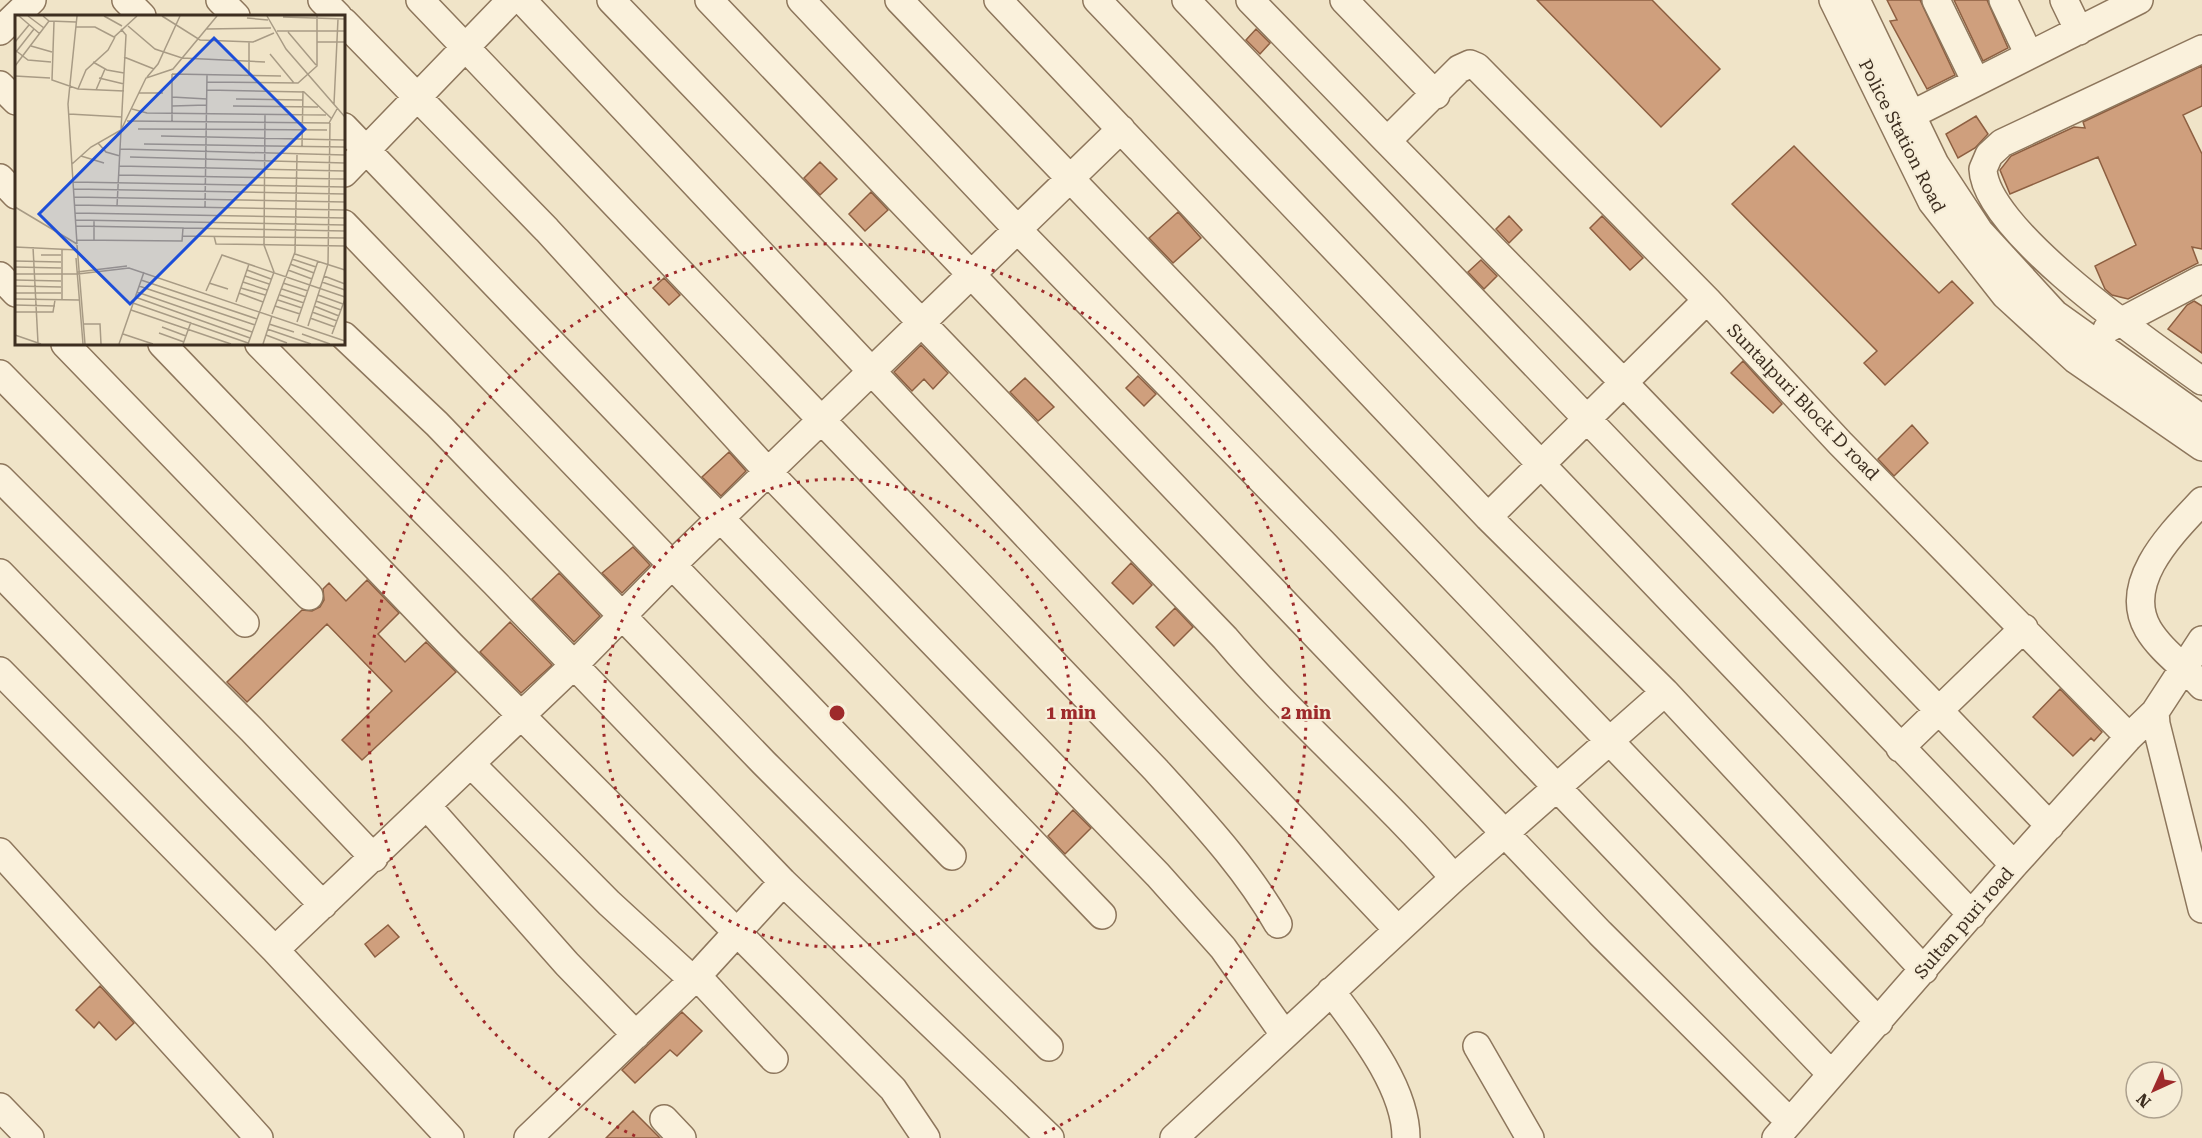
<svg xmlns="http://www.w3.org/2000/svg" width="2202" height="1138" font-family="'Roboto Serif',serif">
<rect width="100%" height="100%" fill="#f0e4c8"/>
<path fill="#cf9f7d" stroke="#8d5f41" stroke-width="1.5" d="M1537,0H1652L1720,69L1661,127Z
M1887,0H1920L1955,75L1927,89L1890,21L1897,20Z
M1954,0H1987L2008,48L1983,61Z
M1256,29L1270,43L1260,54L1246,40Z
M2202,66V106L2183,115L2202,154V249L2192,247L2198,263L2128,299L2112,295L2105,289L2095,266L2136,245L2098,157L2010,194L2000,170L2011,156L2074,127L2085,128L2083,122Z
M1976,116L1988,134L1975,148L1958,158L1946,134Z
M1794,146L1939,293L1952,281L1973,303L1885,385L1864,363L1877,351L1732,204Z
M820,162L837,179L820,195L804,178Z
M871,192L888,210L865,231L849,214Z
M1178,212L1201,238L1173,263L1149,238Z
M1509,216L1522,230L1509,243L1496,229Z
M1602,216L1643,258L1630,270L1590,228Z
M1481,260L1497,276L1484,289L1468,272Z
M664,278L680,295L669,305L653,288Z
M2194,301L2202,306V353L2168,329L2187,305Z
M921,345L948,373L933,389L924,379L912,391L894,372Z
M1743,361L1782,404L1773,413L1731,373Z
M1138,376L1156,394L1144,406L1126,388Z
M1025,378L1054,407L1038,421L1010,392Z
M1912,425L1928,443L1894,476L1878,459Z
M729,452L746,471L721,496L702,477Z
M633,547L650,565L622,593L602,573Z
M1131,563L1152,585L1133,604L1112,583Z
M559,573L600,616L574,642L532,599Z
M367,580L399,613L378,634L405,662L426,642L456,672L362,760L342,740L392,691L327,624L247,702L227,682L302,610L312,611L320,607L324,600L323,589L329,583L346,601Z
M1175,608L1193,627L1174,646L1156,627Z
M510,622L552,665L521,693L480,652Z
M2060,689L2102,732L2094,741L2091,738L2073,756L2033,717Z
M1073,810L1091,828L1065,854L1048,836Z
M388,925L399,937L375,957L365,944Z
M100,986L134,1023L116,1040L99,1022L94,1028L76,1010Z
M682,1012L702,1031L677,1056L670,1050L635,1083L622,1070Z
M633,1111L660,1138H606Z"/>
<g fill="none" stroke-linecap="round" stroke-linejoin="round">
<defs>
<path id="minor" d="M126,0L142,16
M220,0L236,16
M322,0L338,16
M420,0L1156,770C1200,819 1245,866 1278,924
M522,0L1398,930
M611,0L1225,638C1297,723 1382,794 1454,878
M709,0L1600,933L1790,1122
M801,0L1017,229L1324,544L1830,1073
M899,0L1879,1022
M998,0L1488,517L1665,692L1924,970
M1097,0L1972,915
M1186,0L2014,865
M1250,0L1387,141
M1344,0L1436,95
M1833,0L1932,202L2005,295L2076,360L2202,447
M1856,0L1935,164L1979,231L2055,314L2202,419
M1936,0L1976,82
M2003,0L2029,55
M2064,0L2079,31
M344,22L547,230L769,473L1158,875L1223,948L1284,1034
M0,31L32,0
M2202,49L2002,143L1989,155L1983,169C1985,231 2152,345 2202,381
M0,85L16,101
M1911,115L2139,0
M344,127L1102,915
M344,173L511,0
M0,178L16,195
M344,224L952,856
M0,276L16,293
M2107,329L2202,279
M344,336L437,424L764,763L1049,1047
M65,344L309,596
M162,344L451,645L893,1089L926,1138
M259,344L495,583L783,882L1050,1138
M0,374L245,623
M0,478L252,730L374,858
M2202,501C2173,532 2121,582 2148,629C2161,651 2185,667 2202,686
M1488,517L1707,300
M0,573L323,905
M2202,640L2155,712L2156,724L2202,909
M0,671L275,950L450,1138
M1900,748L2024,628
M471,764L609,903L693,980
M427,806L567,964L636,1035
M2050,826L1624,383L1387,141L1459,69L1470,64L1477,67L1707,300L1840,443L2129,737
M0,852L259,1138
M275,950L574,665L672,565L1121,129
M697,976L774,1059
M1331,991C1360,1030 1406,1087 1406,1138
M1477,1046L1530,1138
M0,1107L30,1138
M664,1119L682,1138
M528,1138L697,976L783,882
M1174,1138L1454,878L1665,692
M1776,1138L2014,865L2129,737L2155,712"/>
</defs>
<use href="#minor" stroke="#8d765c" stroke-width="30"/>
<use href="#minor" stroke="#faf1dc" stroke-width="27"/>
</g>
<g fill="none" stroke="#9e2a2b" stroke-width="3" stroke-dasharray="3 6">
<circle cx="837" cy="713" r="234"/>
<path d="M635 1136A469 469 0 1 1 1039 1136"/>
</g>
<g text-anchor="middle" stroke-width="4.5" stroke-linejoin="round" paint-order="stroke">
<g font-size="18" fill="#3d2e20" stroke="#f7eed8">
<text transform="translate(1902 136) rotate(63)" y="6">Police Station Road</text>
<text transform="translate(1803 402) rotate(46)" y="6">Suntalpuri Block D road</text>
<text transform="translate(1964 923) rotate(-49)" y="6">Sultan puri road</text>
</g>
</g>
<g transform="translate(15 15)">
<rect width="330" height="330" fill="#f0e4c8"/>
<path fill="none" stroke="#a89b85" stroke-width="1.5" d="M4,1L25,19M13,1L29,13M28,1L34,6L61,7M89,1L107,11M147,1L185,25L238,27L259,18M252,1L271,34L330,102M268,2L330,4M232,3L253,5M39,7L37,65L63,74L109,76M113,11L140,34L167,43L250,47M61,12H80L99,22L122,1M191,14L256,13M262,16H330M273,17L301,50M0,27L14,10M302,27H330M16,31L37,37M0,35L13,45L36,47M1,37L19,14M255,39L279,68M109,42L139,54M78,47L92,55L109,58M0,51L34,6M157,59L266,61M234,60V27M0,61L35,63M132,62L143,49L165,1M84,63L109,69M192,67L283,68L302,51V1M63,74L71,55L93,35L100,22M81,75L90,54M192,75L289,77L317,104M124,78H148M157,82L192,84M221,84L288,85M319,89L323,4M157,91L192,90M218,91L303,92M117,94L132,98L311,100M54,99L107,102M112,106L314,108L322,94M157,106V59M123,114L312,115M146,121L330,125M83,128L91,137L105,141M129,129L330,132M287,131L288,76M105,134L330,140M66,141L89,148M115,142L330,148M57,149L76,132L106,115L131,63L158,54L202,1M104,151L330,156M104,160L330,164M58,167L330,172M59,174L330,179M59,182L330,187M59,190L330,195M102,191L111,20L106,14M0,192L62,229M190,193L192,60M60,198L330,203M61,205L330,210M61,211L168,213L167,226L62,225M168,213L330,216M168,221L330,223M199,221L201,229L330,231M79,225V206M62,229L53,89L62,1M62,230L70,329M0,232L63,235M18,232L23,328M280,239L330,255M26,240H46M61,243L68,329M277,244L301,252M0,246L46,247M275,249L299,258M0,252L46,253M232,255L256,264M273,255L297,264M62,257L112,251M0,259H63L114,253L330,326M230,261L254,269M309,261L330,269M0,265L46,266M126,265L242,304M228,267L252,275M307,267L330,275M194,268L213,274M268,268L293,276M0,271L46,272M124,271L240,310M226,273L250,280M267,274L291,282M191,276L207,240L330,282M122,277L237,317M0,278H46M224,278L248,287M265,280L289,288M303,280L328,289M120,282L235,323M0,284L64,285M47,285V234M263,285L287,293M301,286L326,295M221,287L234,249M118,288L233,328M0,290L40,291M260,291L285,299M299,291L324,301M116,295L216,329M0,297H38L40,285M297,297L322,306M257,299L280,237L282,140M295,303L320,312M282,307L303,246M69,309H85L86,329M254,309L279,317M293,311L313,249L315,108M147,312L171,321M252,314L296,329M144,318L169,327M108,319L138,329M287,319L315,329M317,319L330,284M0,320L26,329M251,320L272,328M104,329L129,257M168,329L176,307M233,329L259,257L249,230L250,99M248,329L257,301"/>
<path fill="#1d4ed8" fill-opacity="0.15" stroke="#1d4ed8" stroke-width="3" d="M199,23L290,114L115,289L24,199Z"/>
<rect width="330" height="330" fill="none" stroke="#3d2e20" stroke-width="3"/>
</g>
<circle cx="837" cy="713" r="9" fill="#9e2a2b" stroke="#f7eed8" stroke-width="3"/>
<g font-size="18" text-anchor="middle" font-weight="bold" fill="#9e2a2b" stroke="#f7eed8" stroke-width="4.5" stroke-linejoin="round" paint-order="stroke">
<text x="1071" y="719">1 min</text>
<text x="1306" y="719">2 min</text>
</g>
<g transform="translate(2154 1090) rotate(225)"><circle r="28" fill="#f7eed8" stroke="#ada18e" stroke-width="1.5"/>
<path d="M0-4.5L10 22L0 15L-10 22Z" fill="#9e2a2b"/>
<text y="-9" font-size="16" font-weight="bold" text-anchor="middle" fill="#3d2e20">N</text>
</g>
</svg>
